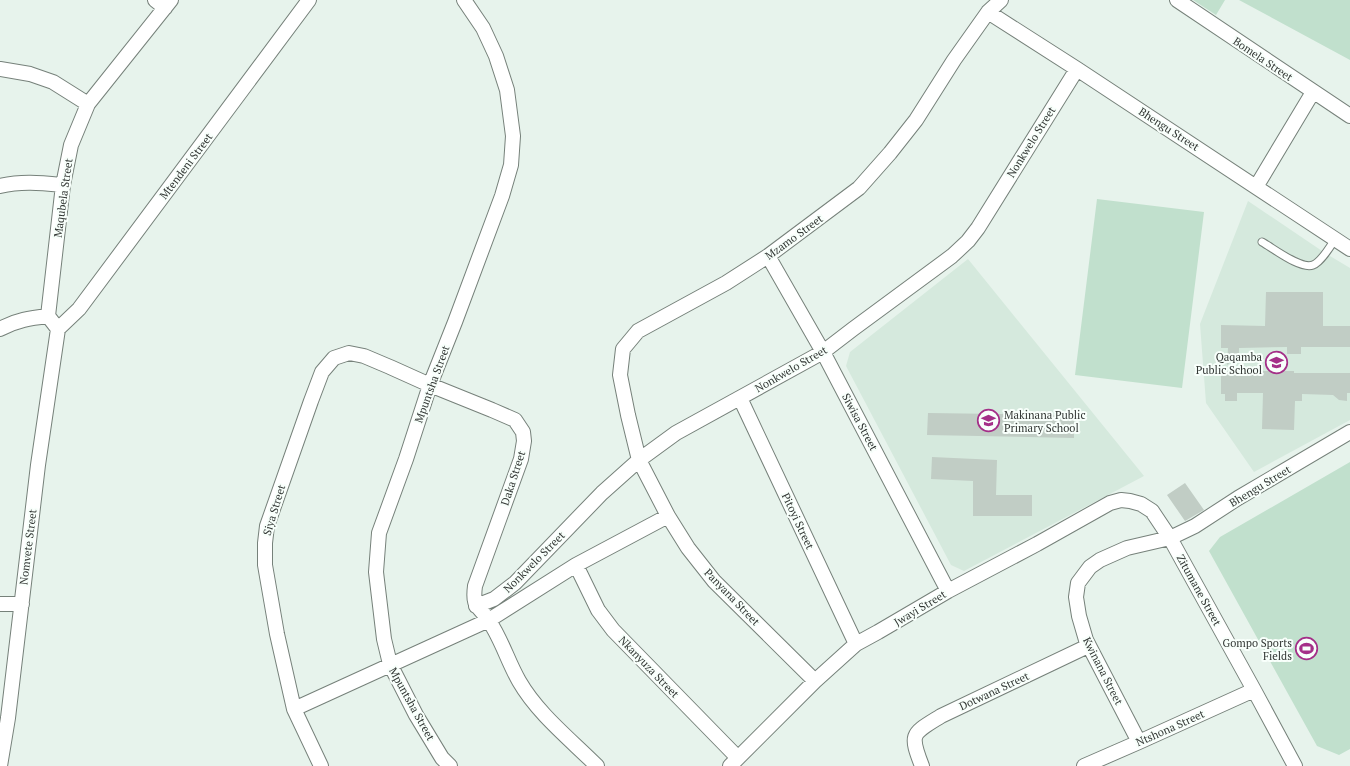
<svg xmlns="http://www.w3.org/2000/svg" width="1350" height="766" font-family="'PT Serif',serif">
<rect width="100%" height="100%" fill="#e7f3ec"/>
<path fill="#d5e9dd" d="M1248,201L1325,253L1350,268V420L1254,472L1206,403L1200,324Z
M968,259L1144,476L964,571L951,565L846,366L850,352Z"/>
<path fill="#c1e0cd" d="M1193,0H1225L1216,15Z
M1239,0H1350V60Z
M1097,199L1204,212L1182,388L1075,375Z
M1350,462V749L1339,755L1317,746L1209,551L1220,537Z"/>
<path fill="#c1cdc5" d="M1266,292H1323V326H1350V347H1301V354H1287V347L1239,348V355L1227,365L1228,348H1221V325L1265,326Z
M1221,371H1294V373H1350V393H1347V401L1339,400L1333,395L1302,394V401H1295L1294,430L1262,429L1263,393H1237V401H1225V394H1221Z
M928,413L1074,415V438L927,435Z
M932,457L997,460L996,495H1032V516H973V481L931,479Z
M1185,483L1204,510L1185,521L1167,495Z"/>
<g fill="none" stroke-linecap="round" stroke-linejoin="round">
<defs>
<path id="lane" d="M1262,242C1273,248 1301,270 1313,265C1321,262 1330,247 1335,239"/>
<path id="street" d="M155,0L165,8
M1177,0L1350,116
M988,12L1077,69L1350,249
M0,69L30,74L53,82L88,104
M0,186C21,181 41,183 63,185
M1256,187L1313,92
M768,256L823,352L948,591
M0,329C16,320 31,318 48,316
M58,329L79,309L309,0
M58,329L48,316L63,185L71,145L88,104L171,0
M740,398L856,644
M576,565L598,610L613,630L738,758
M0,604H22
M476,606L494,599L515,583L602,493L639,460L676,433L823,352L853,329L952,256L968,241L978,228L1077,69
M815,681L714,581L688,548L668,516L639,460L628,415L620,375L623,349L638,331L726,283L768,256L859,188L890,153L916,120L954,60L988,12L1001,0
M294,709L489,620L576,565L668,516
M1139,742L1086,640L1079,616L1076,597L1078,583L1090,567L1100,560L1127,548L1170,538L1195,526L1238,498L1350,432
M0,766L8,718L38,465L58,329
M321,766L294,709L277,634L265,565V543L267,526L311,401L322,372L334,358L349,353L364,356L390,367L430,385L492,410L515,420L523,432L524,441L521,459L475,586C472,609 479,605 489,621C501,638 508,662 519,681C538,714 570,739 597,766
M450,766L442,758L416,715L390,664L384,639L376,572L379,533L406,459L430,385L455,322L502,196L511,165L513,136L507,90L496,56L483,28L464,0
M730,766L815,681L856,644L878,632L948,591L1037,544L1110,503L1121,500L1130,501L1141,504L1152,511L1170,538L1254,690L1295,766
M922,766C909,733 912,734 941,716L1088,646
M1084,766L1139,742L1254,690"/>
</defs>
<use href="#lane" stroke="#76817a" stroke-width="9"/>
<use href="#street" stroke="#76817a" stroke-width="16"/>
<use href="#lane" stroke="#fff" stroke-width="7"/>
<use href="#street" stroke="#fff" stroke-width="14"/>
</g>
<defs>
<symbol id="school-ring" viewBox="-11 -11 22 22"><circle r="9.5" fill="#f8fffb" stroke="#a42f88" stroke-width="1.5"/><path d="M0-5L7-2L0 1L-7-2ZM-4 1L0 2.5L4 1V4Q0 6-4 4Z" fill="#a42f88"/></symbol>
<symbol id="stadium-ring" viewBox="-11 -11 22 22"><circle r="9.5" fill="#f8fffb" stroke="#a42f88" stroke-width="1.5"/><path d="M0-5a6.5 5 0 1 0 0 10a6.5 5 0 1 0 0-10ZM-3.5-1.8h7v3.6h-7Z" fill="#a42f88"/></symbol>
</defs>
<g fill-rule="evenodd">
<use href="#school-ring" x="1264" y="350" width="25" height="25"/>
<use href="#school-ring" x="976" y="408" width="25" height="25"/>
<use href="#stadium-ring" x="1294" y="636" width="25" height="25"/>
</g>
<g text-anchor="middle" stroke-width="4" stroke-linejoin="round" paint-order="stroke">
<g font-size="11" fill="#323734" stroke="#f8fffb">
<text transform="translate(1263 59) rotate(34)" y="4">Bomela Street</text>
<text transform="translate(1169 129) rotate(33)" y="4">Bhengu Street</text>
<text transform="translate(1031 142) rotate(-58)" y="4">Nonkwelo Street</text>
<text transform="translate(186 166) rotate(-53)" y="4">Mtendeni Street</text>
<text transform="translate(63 198) rotate(-82)" y="4">Maqubela Street</text>
<text transform="translate(794 237) rotate(-36)" y="4">Mzamo Street</text>
<text transform="translate(791 369) rotate(-30)" y="4">Nonkwelo Street</text>
<text transform="translate(432 384) rotate(-70)" y="4">Mpuntsha Street</text>
<text transform="translate(860 422) rotate(62)" y="4">Siwisa Street</text>
<text transform="translate(513 478) rotate(-72)" y="4">Daka Street</text>
<text transform="translate(1260 486) rotate(-31)" y="4">Bhengu Street</text>
<text transform="translate(274 510) rotate(-73)" y="4">Siya Street</text>
<text transform="translate(798 521) rotate(65)" y="4">Pitoyi Street</text>
<text transform="translate(28 547) rotate(-83)" y="4">Nomvete Street</text>
<text transform="translate(534 562) rotate(-45)" y="4">Nonkwelo Street</text>
<text transform="translate(1199 590) rotate(61)" y="4">Zitumane Street</text>
<text transform="translate(732 597) rotate(46)" y="4">Panyana Street</text>
<text transform="translate(920 608) rotate(-31)" y="4">Jwayi Street</text>
<text transform="translate(649 667) rotate(46)" y="4">Nkanyuza Street</text>
<text transform="translate(1103 671) rotate(63)" y="4">Kwinana Street</text>
<text transform="translate(994 691) rotate(-25)" y="4">Dotwana Street</text>
<text transform="translate(412 704) rotate(61)" y="4">Mpuntsha Street</text>
<text transform="translate(1170 728) rotate(-24)" y="4">Ntshona Street</text>
</g>
<g font-size="11" fill="#323734" stroke="#f8fffb" text-anchor="end">
<text x="1262" y="361">Qaqamba<tspan x="1262" dy="13">Public School</tspan></text>
<text x="1004" y="419" text-anchor="start">Makinana Public<tspan x="1004" dy="13">Primary School</tspan></text>
<text x="1292" y="647">Gompo Sports<tspan x="1292" dy="13">Fields</tspan></text>
</g>
</g>
</svg>
